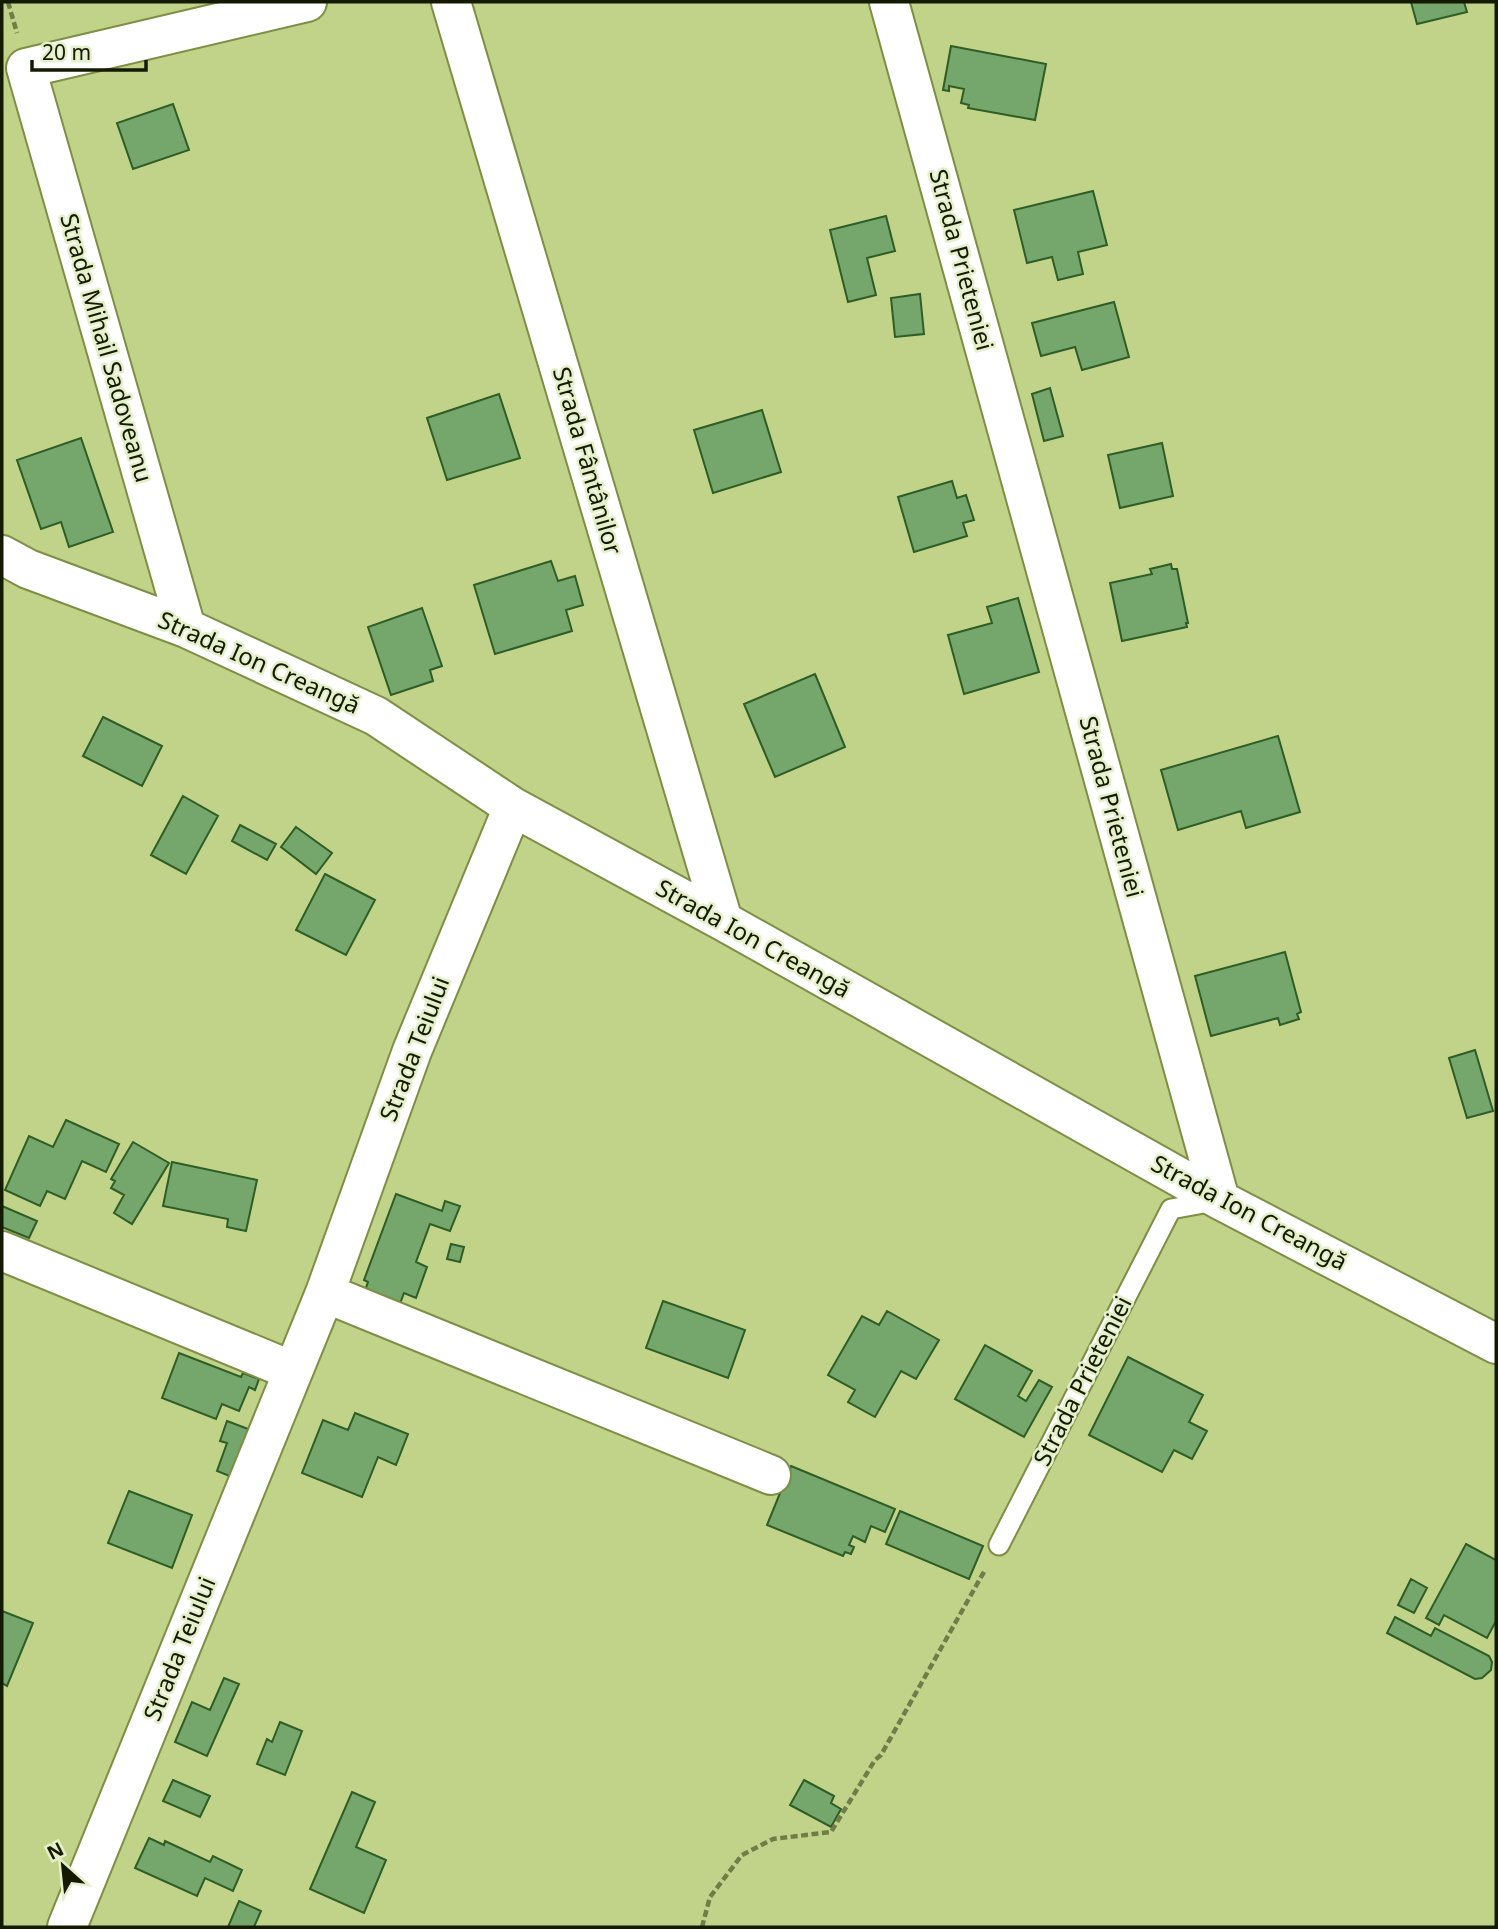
<svg xmlns="http://www.w3.org/2000/svg" width="1498" height="1929" font-family="'Noto Sans',sans-serif">
<rect width="100%" height="100%" fill="#c0d389"/>
<path fill="#75a66b" stroke="#2e5d25" stroke-width="2" d="M1411,2H1464L1467,12L1417,24Z
M951,46L1046,64L1035,120L968,108L969,105L961,103L964,89L949,86V91L943,90Z
M173,104L189,150L133,169L117,123Z
M1093,191L1107,245L1078,252L1083,274L1058,280L1052,257L1027,263L1014,210Z
M886,216L895,251L867,258L876,295L848,302L830,230Z
M920,294L924,334L895,337L891,298Z
M1114,302L1129,357L1082,370L1075,347L1041,356L1032,323Z
M1050,388L1063,436L1044,441L1032,394Z
M499,394L520,458L447,480L427,418Z
M762,410L781,472L713,493L694,430Z
M81,438L113,532L69,547L61,522L41,529L17,460Z
M1162,443L1173,496L1120,508L1108,455Z
M952,481L957,498L966,495L974,520L963,523L967,536L914,552L898,497Z
M551,561L558,581L575,576L583,605L566,610L572,631L495,654L474,585Z
M1171,564L1172,569H1177L1188,623H1186L1187,627L1122,641L1110,583L1152,574L1150,569Z
M1018,598L1039,672L964,694L948,635L992,623L987,607Z
M422,608L442,666L430,670L433,681L391,695L368,627Z
M815,674L845,747L775,777L744,704Z
M103,717L162,746L142,786L83,756Z
M1278,736L1300,812L1246,828L1241,811L1178,830L1161,770Z
M183,796L218,816L186,874L151,855Z
M240,825L276,844L267,860L232,841Z
M296,827L332,853L316,874L281,847Z
M325,874L375,900L346,955L296,930Z
M1285,952L1301,1012L1297,1014L1299,1019L1280,1025L1278,1018L1211,1036L1195,976Z
M1475,1050L1493,1111L1467,1118L1449,1058Z
M66,1120L119,1144L106,1172L82,1161L65,1199L47,1191L40,1206L5,1190L29,1136L53,1147Z
M133,1142L169,1163L132,1224L114,1213L124,1195L111,1188L115,1181L111,1179Z
M172,1162L257,1180L246,1231L227,1227L228,1219L163,1206Z
M396,1194L442,1211L445,1201L460,1206L450,1231L430,1224L416,1262L427,1267L416,1298L404,1293L398,1309L363,1296L368,1282L364,1280Z
M2,1206L37,1221L29,1238L2,1227Z
M451,1244L464,1247L460,1262L447,1259Z
M663,1301L745,1330L728,1378L646,1348Z
M887,1311L939,1340L916,1379L901,1371L875,1417L848,1402L855,1390L828,1375L862,1316L879,1325Z
M985,1345L1032,1371L1018,1396L1026,1401L1039,1380L1052,1387L1024,1437L955,1399Z
M179,1353L241,1377L243,1373L259,1379L255,1390L249,1387L239,1411L222,1404L216,1419L162,1398Z
M1128,1357L1203,1395L1189,1422L1207,1431L1192,1459L1174,1450L1162,1472L1089,1435Z
M355,1413L408,1434L396,1465L378,1457L362,1497L302,1473L323,1420L348,1430Z
M227,1421L251,1430L232,1477L217,1471L227,1443L220,1441Z
M791,1466L895,1509L885,1532L871,1526L865,1542L853,1536L849,1545L854,1547L851,1554L845,1552L843,1556L767,1525Z
M129,1491L192,1515L172,1568L108,1543Z
M900,1511L983,1546L969,1579L886,1544Z
M1466,1544L1496,1560V1621L1487,1638L1444,1615L1439,1625L1426,1618Z
M1411,1579L1427,1588L1414,1613L1398,1605Z
M2,1611L33,1623L7,1686L2,1683Z
M1395,1617L1431,1636L1435,1628L1489,1656L1492,1662L1491,1670L1482,1678L1475,1679L1387,1633Z
M224,1678L239,1684L207,1756L175,1742L192,1702L210,1710Z
M280,1722L302,1731L285,1775L257,1764L267,1739L272,1742Z
M173,1780L210,1796L200,1817L163,1801Z
M804,1780L834,1796L831,1803L841,1809L831,1827L790,1805Z
M352,1792L375,1802L356,1847L386,1860L364,1913L310,1889Z
M149,1838L164,1845L165,1841L210,1862L213,1856L242,1870L233,1891L205,1878L197,1896L135,1868Z
M239,1901L261,1911L254,1927H228Z"/>
<g fill="none" stroke-linecap="round" stroke-linejoin="round">
<defs>
<path id="service" d="M999,1545L1171,1209L1215,1201"/>
<path id="minor" d="M451,2L723,921
M889,2L1220,1200
M2,555L28,569L186,628L376,716L513,807L723,921L1220,1200L1496,1344
M186,628L26,68L307,2
M2,1251L293,1371
M325,1293L771,1475
M67,1927L325,1293L412,1051L513,807"/>
</defs>
<use href="#service" stroke="#7d8e45" stroke-width="23"/>
<use href="#minor" stroke="#7d8e45" stroke-width="42"/>
<path stroke="#707d49" stroke-width="4.5" stroke-dasharray="7 3.5" stroke-linecap="butt" d="M8,2L17,33
M702,1927L710,1897L742,1855L773,1839L831,1832L875,1760L881,1755L985,1570"/>
<use href="#service" stroke="#fff" stroke-width="19"/>
<use href="#minor" stroke="#fff" stroke-width="38"/>
</g>
<g text-anchor="middle" stroke-width="5" stroke-linejoin="round" paint-order="stroke">
<g font-size="24" fill="#141a00" stroke="#e5f0cb">
<text transform="translate(961 260) rotate(75)" y="8">Strada Prieteniei</text>
<text transform="translate(106 348) rotate(74)" y="8">Strada Mihail Sadoveanu</text>
<text transform="translate(587 461) rotate(74)" y="8">Strada Fântânilor</text>
<text transform="translate(259 663) rotate(24)" y="8">Strada Ion Creangă</text>
<text transform="translate(1111 807) rotate(75)" y="8">Strada Prieteniei</text>
<text transform="translate(753 939) rotate(29)" y="8">Strada Ion Creangă</text>
<text transform="translate(415 1049) rotate(-69)" y="8">Strada Teiului</text>
<text transform="translate(1249 1213) rotate(28)" y="8">Strada Ion Creangă</text>
<text transform="translate(1083 1381) rotate(-63)" y="8">Strada Prieteniei</text>
<text transform="translate(180 1649) rotate(-68)" y="8">Strada Teiului</text>
</g>
</g>
<rect width="1498" height="1929" fill="none" stroke="#141a00" stroke-width="7"/>
<g transform="translate(63 1866) rotate(333)" stroke="#e5f0cb" stroke-width="5" paint-order="stroke">
<path d="M0-5L12 26L0 18L-12 26Z" fill="#141a00"/>
<text y="-10" font-size="19" font-weight="bold" text-anchor="middle" fill="#141a00">N</text>
</g>
<path d="M32 60v10h114v-10" fill="none" stroke="#141a00" stroke-width="3.5"/>
<text x="42" y="60" font-size="21" fill="#141a00" stroke="#e5f0cb" stroke-width="5" paint-order="stroke">20 m</text>
</svg>
